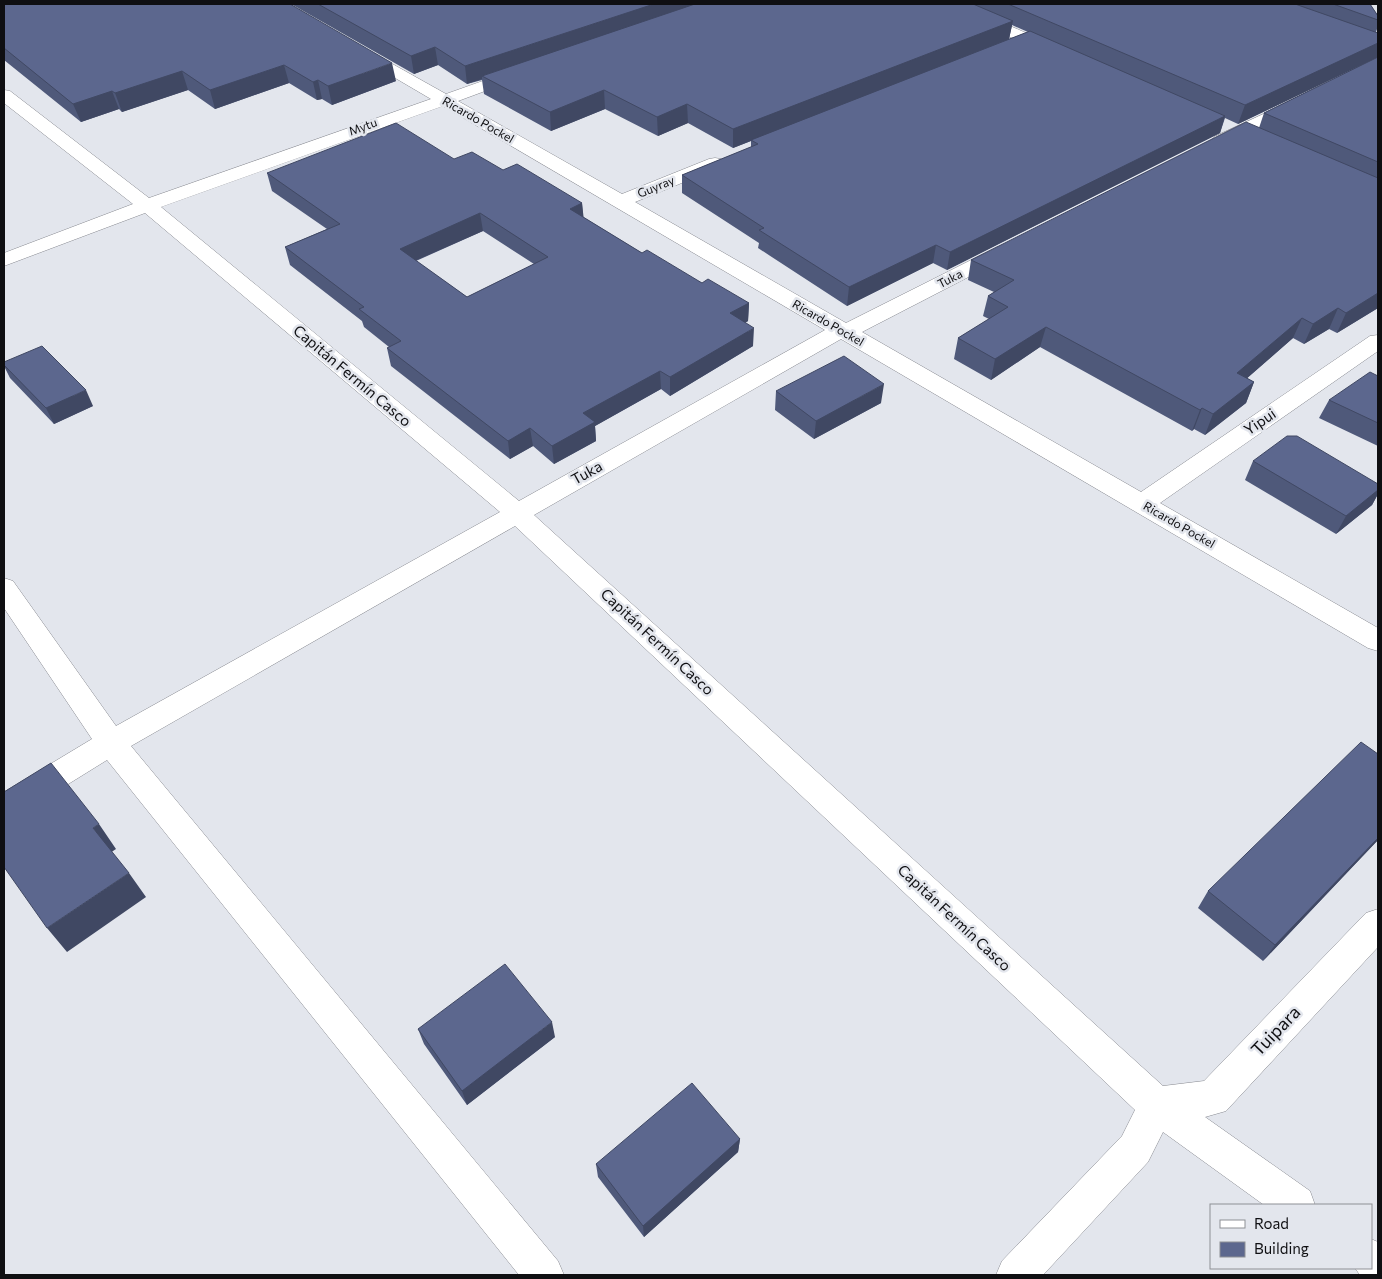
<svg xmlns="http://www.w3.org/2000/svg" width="1382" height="1279" font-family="Commissioner,sans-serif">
<rect width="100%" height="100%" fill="#e3e6ed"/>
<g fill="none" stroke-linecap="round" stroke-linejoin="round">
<defs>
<path id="minor" d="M941,4H960L1058,47L1060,50L1058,53H1046L943,7Z
M362,47L446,94L511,71H523L525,74L523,77L458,101L622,194L709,159L715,158L721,159L724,163L721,167L635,202L846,323L997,247L1004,245L1011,247L1014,251L1011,255L862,332L1141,492L1370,336L1378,335V351L1160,503L1378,628V651L1368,648L841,339L534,515L1163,1086L1204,1081L1366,913L1378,909V947L1226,1111L1205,1117L1310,1191L1315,1205H1264L1163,1132L1148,1162L1043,1275H996L1002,1261L1122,1136L1135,1110L515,526L131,746L558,1261L564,1275H519L107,760L15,817L4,821V792L92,739L4,608V578L13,581L116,726L500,512L145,213L4,266V253L133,204L4,103V90L10,91L149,198L431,99L356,55L354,52L356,49ZM443,106L825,330L519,501L161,207Z
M1296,99L1302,100L1304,104L1302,108L1226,145L1220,146L1214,145L1211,141L1214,137Z
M1371,1239L1378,1242V1275H1360L1355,1268H1371Z"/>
</defs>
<use href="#minor" stroke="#878990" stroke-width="1"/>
<use href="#minor" fill="#fff" fill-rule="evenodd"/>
</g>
<path fill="#4f597a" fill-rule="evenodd" d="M4,4L396,81L332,105L322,99L317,100L289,83L215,109L188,90L122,112L119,109L81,122L4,60Z
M291,4H1370L1378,16V26L1376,32L1378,57L1238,124L1225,118L1220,133L947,270L933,263L847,306L758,248L759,243L682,193V175L751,147V141L733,148L688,123L658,136L605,109L551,131L484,94L482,80L467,84L438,65L414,74ZM1012,25L1028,32L1009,39Z
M1378,57V308L1337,333L1329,329L1304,344L1293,338L1247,378L1254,382L1246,403L1205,435L1194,429L1192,431L1040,347L991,380L954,359L958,338L989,319L983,316L988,296L994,292L968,280L971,260L1259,128L1264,113Z
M454,159L503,170L582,203L583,217L642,253L702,283L749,303L748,321L745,323L753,346L670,396L661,389L595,426L596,441L554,464L533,446L510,459L391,366L387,348L389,347L364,327L362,321L290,265L285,247L327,229L272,191L267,173ZM483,231L534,264L467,297L416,261Z
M4,362L93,406L54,424L10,378L4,366Z
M1378,376V446L1319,418L1329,400Z
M776,391L881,403L814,439L775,410Z
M1253,461L1378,484V494L1372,505L1336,534L1245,480Z
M1378,754V840L1263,961L1198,908L1208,891Z
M418,1029L555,1037L467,1105L424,1044Z
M740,1139L738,1152L644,1237L598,1177L596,1164Z"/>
<path fill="#404863" d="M654,4H707L482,76V79L467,84L465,66Z
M1013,21L1009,39L733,148V129Z
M1378,43V57L1238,124L1245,105Z
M435,47L438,65L414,74L411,56Z
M392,63L396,81L332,105L328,86Z
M284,65L289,83L215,109L210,90Z
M182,71L188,90L122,112L115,93Z
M318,80L322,99L317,100L313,82Z
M604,90L605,109L551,131L550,112Z
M112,91L119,109L81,122L73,104Z
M687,104L688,123L658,136L657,117Z
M1225,116L1220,133L947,270L950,252Z
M582,203L584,221L570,209Z
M480,213L483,231L403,266L400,249Z
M936,245L933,263L847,306L849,287Z
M1378,293V308L1337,333L1346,313Z
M749,303L748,321L730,331V313Z
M1338,308L1329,329L1304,344L1313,324Z
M1302,318L1293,338L1229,394L1237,373Z
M1046,327L1040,347L991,380L995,359Z
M754,328L753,346L670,396V377Z
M660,371L661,389L595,426L596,441L554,464L552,446L583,413Z
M1254,382L1246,403L1205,435L1213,414Z
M884,384L881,403L814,439L816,421Z
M86,390L93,406L54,424L46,408Z
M1202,408L1194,429L1192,431L1200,410Z
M530,428L533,446L510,459L508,441Z
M1378,490V494L1372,505L1336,534L1346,516Z
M99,824L116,849L110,853L93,828Z
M1378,838V840L1263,961L1275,945Z
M129,873L146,897L67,952L47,928Z
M552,1022L555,1037L467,1105L462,1091Z
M740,1139L738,1152L644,1237L643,1226Z"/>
<path fill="#5c678e" stroke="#404863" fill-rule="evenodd" d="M4,4H290L392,63L328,86L318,80L313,82L284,65L210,90L182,71L115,93L112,91L73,104L4,48Z
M318,4H654L465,66L435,47L411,56Z
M695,4H973L1013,21L733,129L687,104L657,117L604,90L550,112L482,76Z
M1008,4H1295L1378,33V43L1245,105Z
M1333,4H1370L1378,16V20Z
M1030,31L1225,116L950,252L936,245L849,287L759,230L764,228L682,175L758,144L751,140Z
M1378,57V162L1264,113Z
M1246,122L1378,178V293L1346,313L1338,308L1313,324L1302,318L1237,373L1254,382L1213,414L1202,408L1200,410L1046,327L995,359L958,338L1008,307L988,296L1014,280L971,260Z
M396,123L454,159L472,152L503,170L517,164L582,203L570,209L642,253L647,250L702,283L708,279L749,303L730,313L754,328L670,377L660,371L583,413L595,422L552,446L530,428L508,441L387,348L401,341L359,309L364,307L285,247L340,224L267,173ZM480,213L548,257L467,297L400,249Z
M42,346L86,390L46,408L4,365V362Z
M844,356L884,384L816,421L776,391Z
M1370,372L1378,376V423L1329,400Z
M1287,436H1297L1378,484V490L1346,516L1253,461Z
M1361,742L1378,754V838L1275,945L1208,891Z
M51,763L99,824L93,828L129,873L47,928L4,867V792Z
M505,964L552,1022L462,1091L418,1029Z
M692,1083L740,1139L643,1226L596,1164Z"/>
<g text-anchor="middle" stroke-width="5" stroke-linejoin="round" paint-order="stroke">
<g font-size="12" fill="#0f0f12" stroke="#e3e6ed">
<text transform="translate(478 120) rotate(30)" y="4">Ricardo Pockel</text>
<text transform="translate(363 127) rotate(-20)" y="4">Mytu</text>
<text transform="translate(656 187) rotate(-22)" y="4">Guyray</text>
<text transform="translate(950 279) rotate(-27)" y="4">Tuka</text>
<text transform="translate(828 323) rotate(30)" y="4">Ricardo Pockel</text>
<text transform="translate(1179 525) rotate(30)" y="4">Ricardo Pockel</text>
</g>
<g font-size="15" fill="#0f0f12" stroke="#e3e6ed">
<text transform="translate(352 376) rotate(40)" y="5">Capitán Fermín Casco</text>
<text transform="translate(1260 422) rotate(-34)" y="5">Yipui</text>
<text transform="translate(587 473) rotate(-29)" y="5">Tuka</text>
<text transform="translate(657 642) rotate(43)" y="5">Capitán Fermín Casco</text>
<text transform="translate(954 918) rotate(43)" y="5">Capitán Fermín Casco</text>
</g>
<g font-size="18" fill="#0f0f12" stroke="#e3e6ed">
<text transform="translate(1276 1031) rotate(-46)" y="6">Tuipara</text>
</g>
</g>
<rect width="1382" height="1279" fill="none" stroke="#0f0f12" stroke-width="10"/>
<rect x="1210" y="1204" width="162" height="65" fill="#e3e6ed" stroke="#8e9095"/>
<rect x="1220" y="1220" width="25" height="8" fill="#ffffff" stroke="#8e9095"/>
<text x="1254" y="1229" font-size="15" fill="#0f0f12">Road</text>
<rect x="1220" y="1242" width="25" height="15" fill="#5c678e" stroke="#8e9095"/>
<text x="1254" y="1254" font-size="15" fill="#0f0f12">Building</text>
</svg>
